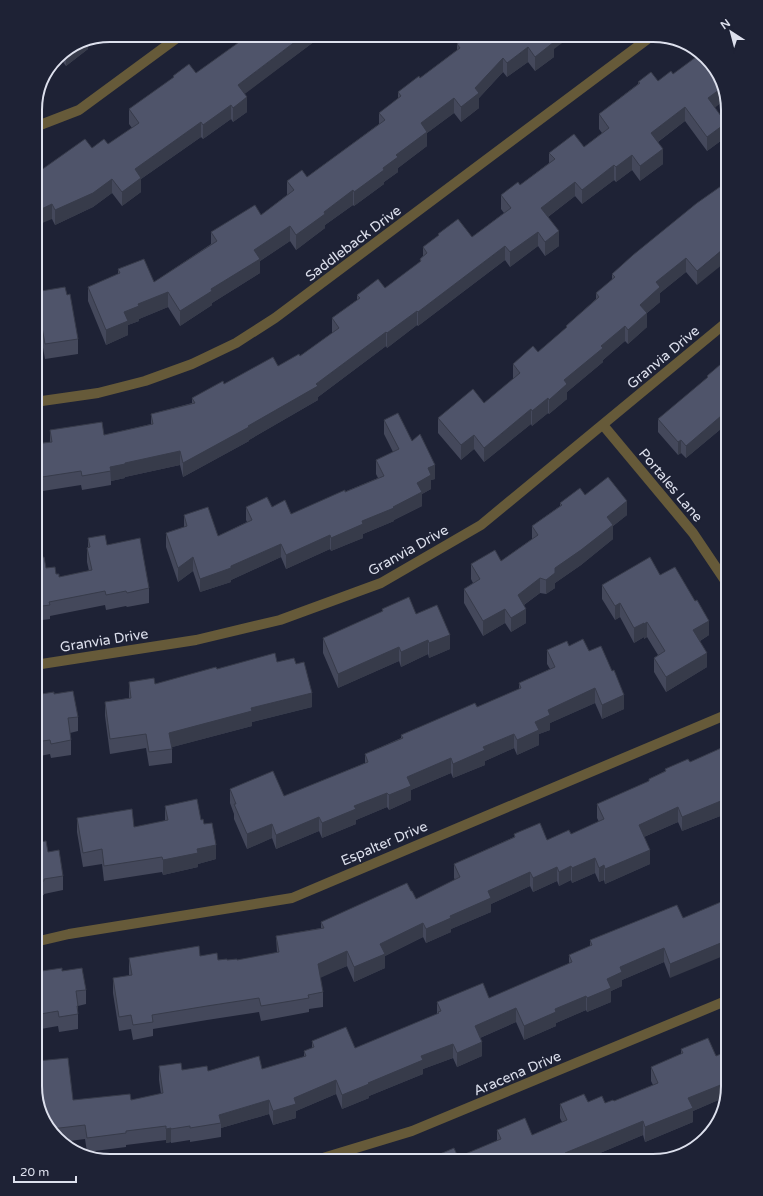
<svg xmlns="http://www.w3.org/2000/svg" width="763" height="1196" font-family="'Varela Round',sans-serif">
<rect width="100%" height="100%" fill="#1e2235"/>
<g fill="none" stroke-linecap="round" stroke-linejoin="round">
<path stroke="#665a39" stroke-width="10" d="M35,127L79,110L181,35
M35,402L98,393L145,381L192,364L236,343L275,318L653,35
M603,425L693,533L728,585
M35,665L196,640L280,620L381,583L481,525L728,321
M35,942L69,934L292,898L728,714
M313,1161L412,1131L728,1000"/>
</g>
<path fill="#44485b" d="M245,35H323L244,94L247,112L233,122L231,119L203,139L201,137L141,179V192L122,206L112,193L93,207L55,225L52,219L37,173L92,148L108,144L132,128L129,124V109L173,78V76L196,73L245,38Z
M88,39V49L66,66L62,61L53,66L57,57L81,41Z
M457,44L554,49V57L535,71L528,62L507,77L503,72L479,98V108L461,122L454,113L427,133V146L398,168V172L384,182V184L354,206L353,205L325,225V228L296,250L290,241L260,261V273L212,303V305L180,326L168,307L139,319V321L128,325V335L106,345L88,301V287L118,274V269L154,282L211,244V232L261,215L287,195V181L307,177L379,124V113L398,99V92L420,78L457,50Z
M673,74L726,99L715,107L726,137L707,151L685,121L658,142L663,164L640,181L632,170L616,182L614,180L582,204L575,196L548,217L559,246L545,256L538,246L510,267L505,260L418,326L417,325L387,348L386,346L318,397V400L249,440V441L183,477L180,465L125,477V478L111,481V485L82,490L81,485L43,491V494L35,495V444L50,442V430L104,435L151,424V414L192,403V398L224,384L278,366L300,356L332,333V318L357,300V295L385,288L420,262V259L423,256V247L438,236V234L472,237L504,213L501,209V195L520,185L549,163V153L584,147L602,133L599,129V114L638,84V82L658,81Z
M697,203V285L686,272L660,293V302L647,313V327L628,344L625,341L603,360V362L567,392V399L549,414L548,413L532,426L531,424L484,462L474,449L461,460L438,433V418L484,403L513,379V364L538,352L566,328V326L596,299V293L612,280V274Z
M35,283L41,291L67,295L78,339V354L45,359L42,342L35,343Z
M728,358V423L686,458L681,453L678,455L658,432V419L707,379V376Z
M384,420L412,441L435,479L431,480V489L422,494V506L394,520V521L363,534V538L331,551L330,549L286,569L281,557L231,580V582L200,592L193,571L178,582L166,547V533L184,527V515L218,536L247,522L246,520V507H272L291,514L378,478L376,474V460L393,452L384,434Z
M585,495L627,515L613,526V539L581,565L555,583V588L546,594L540,593L524,605L526,623L511,632L505,623L483,636L464,603V589L473,583L471,579V564L501,561L532,539V526L560,506V503Z
M88,538L107,545L149,588V603L127,607L126,606L106,610L105,605L50,616V619L35,621V558L46,568L59,577L89,571L87,562V548L88,547Z
M660,575L709,635L700,641L707,667L666,692L654,672V658L658,655L647,637L644,639V637L634,643L620,617L615,620L602,599V585Z
M382,609L416,614L450,649L429,658L428,654L401,667L399,661L338,688L323,653V638L382,612Z
M569,646L589,651L624,709L602,719L595,703L550,723V730L539,734V745L517,755L514,748L485,761V765L453,778L451,773L411,790V800L389,810L387,807L356,820V824L322,838L319,831L276,849L272,838L247,849L234,819V814L230,803V789L284,796L365,763V754L401,738V735L477,707L519,689V683L550,669L547,664V650Z
M277,662L296,664L312,707L252,722V726L172,747V763L149,766L146,748L110,754L105,716V702L129,698V682L155,684L217,669Z
M54,694L78,717V731L70,733L71,740V755L51,758L50,754L35,757V695Z
M728,745V813L682,831L678,822L644,837L650,864L605,884L604,880L599,882L595,873L572,883L571,880L559,886L557,881L533,892L530,886L491,904V912L451,929V932L426,943L423,937L385,956V968L354,982L347,966L320,977L323,992V1007L309,1009V1012L261,1021L259,1012L207,1020L153,1029V1036L133,1040L131,1029L119,1031L113,993V978L129,976V958L200,956L218,960H237L277,953L276,936L321,928V922L411,891L416,899L455,880L454,878V864L514,837V834L547,840L571,834L599,822L597,818V804L649,781V779L665,771V769L690,762Z
M165,806L201,820L204,824L216,859L198,864V867L163,875L162,872L104,881L102,864L83,867L77,832V818L134,827L165,821Z
M35,843L48,852L63,876V890L44,894V895L35,897Z
M677,905L670,978L664,962L622,980V986L611,991V1002L587,1012L586,1010L556,1023V1026L524,1040L516,1022L480,1038L482,1056L457,1067L453,1058L423,1069V1074L369,1096V1098L342,1109L336,1094L296,1111V1118L273,1125L269,1114L221,1128V1137L190,1142V1140L171,1143V1142L166,1143V1140L126,1145V1147L87,1152L85,1139L62,1142L43,1119L36,1089L35,1072H37V1061L73,1100H131L161,1094L159,1080V1066L182,1070L208,1071L262,1069L304,1057V1051L312,1048V1041L355,1048L437,1014V1002L489,998L569,964V955L590,946V940Z
M62,971L86,990V1004L78,1006V1029L59,1032L58,1026L35,1030V972Z
M681,1049L728,1086L724,1100L723,1098L693,1111V1122L645,1142L643,1135L581,1161H433V1157H458L497,1141V1130L532,1135L562,1122L560,1118V1104L588,1102L605,1103L614,1101L653,1085L651,1081V1067L681,1054Z"/>
<path fill="#373b4a" d="M304,35H323L238,99V85Z
M327,35H331L327,38Z
M553,35H573L554,49V57L535,71V57L550,37Z
M88,39V49L66,66V52L81,41Z
M528,47V62L507,77V63Z
M62,53V61L53,66L57,57Z
M503,58V72L479,98V108L461,122V107L475,88Z
M723,87L726,99L708,113V98Z
M247,97V112L233,122V108Z
M454,98V113L427,133V146L398,168V172L384,182V184L354,206V192L383,168L396,155L421,123Z
M231,105V119L203,139V125Z
M685,107V121L651,147V133Z
M201,122V137L141,179V192L122,206V192L135,169Z
M726,123V137L707,151V137Z
M663,149V164L640,181V166Z
M632,155V170L616,182V167Z
M614,165V180L582,204V190Z
M112,179V193L93,207L55,225V210Z
M575,182V196L541,222V208Z
M353,190V205L325,225V228L296,250V235L324,212Z
M52,204V219L35,226V212Z
M290,226V241L260,261V273L212,303V305L180,326V311L211,289L254,250Z
M559,231V246L545,256V242Z
M538,232V246L510,267V252Z
M728,245V260L697,285V271Z
M505,246V260L418,326V312Z
M686,258V272L660,293V302L647,313V327L628,344V330L640,305L656,282Z
M168,292V307L139,319V321L128,325V335L106,345V330L124,312L138,304Z
M417,311V325L387,348V333Z
M625,326V341L603,360V362L567,392V399L549,414V400L564,380L601,346Z
M386,332V346L318,397V400L249,440V441L183,477V463L248,426L316,384Z
M548,398V413L532,426V411Z
M531,409V424L484,462V448Z
M728,410V423L686,458V446Z
M474,435V449L461,460V445Z
M681,440V453L678,455V442Z
M180,451V465L125,477V478L111,481L110,467L125,463Z
M435,465V479L431,480V489L422,494V506L394,520V521L363,534V538L331,551V538L362,521L393,507L417,483L428,468Z
M627,501V515L613,526V539L581,565L555,583V588L546,594V580L555,568L607,517Z
M330,535V549L286,569V555Z
M281,544V557L231,580V582L200,592V579L231,566Z
M193,557V571L178,582V568Z
M540,578V593L518,609V595Z
M620,603V617L615,620V606Z
M505,609V623L483,636V621Z
M526,609V623L511,632V618Z
M709,621V635L693,645V630Z
M647,622V637L644,639V624Z
M644,623V637L634,643V628Z
M450,635V649L429,658V643Z
M428,640V654L401,667V652Z
M399,647V661L338,688V674Z
M707,653V667L666,692V677Z
M595,688V703L550,723V730L539,734V745L517,755V740L548,710Z
M312,693V707L252,722V726L169,748V733L251,708Z
M624,695V709L602,719V705Z
M514,734V748L485,761V765L453,778V764L483,747Z
M451,758V773L411,790V800L389,810V795L407,777Z
M387,793V807L356,820V824L322,838V823L354,806Z
M728,798V813L682,831V817Z
M678,807V822L639,839V825Z
M319,817V831L276,849V835Z
M272,824V838L247,849V834Z
M216,845V859L198,864V867L163,875V860L197,849Z
M650,850V864L605,884V869Z
M595,858V873L572,883V868Z
M604,865V880L599,882V868Z
M571,866V880L559,886V872Z
M557,867V881L533,892V878Z
M530,872V886L491,904V912L451,929V932L426,943V929L450,916L488,891Z
M423,923V937L385,956V968L354,982V967L380,944Z
M728,940V954L670,978V964Z
M664,948V962L622,980V986L611,991V1002L587,1012V998L620,967Z
M347,951V966L318,979V964Z
M586,996V1010L556,1023V1026L524,1040V1026L555,1009Z
M516,1008V1022L475,1040V1026Z
M482,1042V1056L457,1067V1053Z
M453,1044V1058L423,1069V1074L369,1096V1098L342,1109V1095L421,1056Z
M336,1080V1094L296,1111V1118L273,1125V1111L294,1098Z
M723,1084V1098L693,1111V1122L645,1142V1127L688,1098Z
M269,1100V1114L221,1128V1123L219,1115Z
M643,1121V1135L581,1161H555L565,1153Z
M171,1128V1142L166,1143V1129Z"/>
<path fill="#4f546a" stroke="#373b4a" d="M249,35H304L238,85L247,97L233,108L231,105L203,125L201,122L135,169L141,178L122,192L112,179L93,193L55,210L52,204L35,212V170L37,173L85,139L92,148L104,139L108,144L139,123L129,109L174,77L173,76L189,64L196,73Z
M468,35H553L550,37L554,42L535,57L528,47L507,63L503,58L475,88L479,93L461,107L454,98L421,123L427,132L396,155L398,157L383,168L384,170L354,192L353,190L324,212L325,214L296,235L290,226L254,250L260,259L211,289L212,291L180,311L168,292L138,304L139,306L124,312L128,321L106,330L88,287L120,273L118,269L144,259L154,282L217,241L211,232L255,205L261,215L294,190L287,181L302,170L307,177L385,120L379,113L401,96L398,92L419,76L420,78L460,48L457,44Z
M700,54L720,77L723,87L708,98L726,123L707,137L685,107L651,133L663,149L640,166L632,155L616,167L614,165L582,190L575,182L541,208L559,231L545,242L538,232L510,252L505,246L418,312L417,311L387,333L386,332L316,384L318,386L248,426L249,427L183,463L180,451L125,463V464L110,467L111,471L82,476L81,471L42,477L43,480L35,481V444L52,442L50,430L102,422L104,435L153,424L151,414L195,403L192,398L223,381L224,384L273,357L278,366L299,354L300,356L339,328L332,318L360,298L357,295L378,279L385,288L421,261L420,259L427,253L423,247L439,235L438,234L458,219L472,237L511,208L501,195L518,182L520,185L555,159L549,153L574,134L584,147L609,128L599,114L640,83L638,82L651,72L658,81L671,71L673,74Z
M724,184L727,187L728,186V245L697,271L686,258L656,282L660,287L640,305L647,313L628,330L625,326L601,346L603,348L564,380L567,384L549,400L548,398L532,411L531,409L484,448L474,435L461,445L438,418L473,389L484,403L520,373L513,364L533,346L538,352L567,327L566,326L599,297L596,293L615,277L612,274L633,255L697,203Z
M40,282L41,291L65,287L67,295L70,294L78,339L45,344L42,327L35,329V283Z
M728,358V410L686,446L681,440L678,442L658,419L708,377L707,376Z
M398,413L412,441L420,434L435,465L428,468L431,475L417,483L422,492L393,507L394,508L362,521L363,524L331,538L330,535L286,555L281,544L231,566V568L200,579L193,557L178,568L166,533L187,526L184,515L208,507L218,536L252,520L246,507L267,497L272,507L285,500L291,514L345,490V492L384,476L376,460L399,449L384,420Z
M608,477L627,501L607,517L613,525L581,550L555,568V573L546,580L540,578L518,595L526,609L511,618L505,609L483,621L464,589L480,579L471,564L495,550L501,561L538,535L532,526L562,505L560,503L580,488L585,495Z
M105,535L107,545L140,538L149,588L127,593L126,591L106,595L105,591L49,602L50,605L35,607V558L44,557L46,568L55,567L56,574H59V577L92,570L87,548L90,547L88,538Z
M650,557L660,575L675,567L695,601L697,600L709,621L693,630L707,653L666,677L654,658L665,651L647,622L644,624V623L634,628L620,603L615,606L602,585Z
M409,597L416,614L437,605L450,635L429,643L428,640L401,652L399,647L338,674L323,638L383,611L382,609Z
M583,639L589,651L601,646L612,671L614,670L624,695L602,705L595,688L548,710L550,715L535,722L539,730L517,740L514,734L483,747L485,750L453,764L451,758L407,777L411,786L389,795L387,793L354,806L356,809L322,823L319,817L276,835L272,824L247,834L234,804H236L230,789L273,771L284,796L368,762L365,754L403,738L401,735L475,703L477,707L521,688L519,683L555,667L547,650L567,641L569,646Z
M275,653L277,662L294,658L296,664L304,662L312,693L251,708L252,711L169,733L172,749L149,752L146,734L110,739L105,702L131,698L129,682L154,678L155,684L216,667L217,669Z
M73,691L78,717L68,718L71,740L51,744L50,740L35,742V695L54,692V694Z
M728,745V798L682,817L678,807L639,825L650,850L605,869L604,865L599,868L595,858L572,868L571,866L559,872L557,867L533,878L530,872L488,891L491,898L450,916L451,918L426,929L423,923L380,944L385,954L354,967L347,951L318,964L323,992L308,995L309,998L261,1006L259,998L207,1006L152,1015L153,1022L133,1025L131,1015L119,1017L113,978L132,975L129,958L199,946L200,956L217,953L218,960L227,959V960L237,959V960L279,952L276,936L324,928L321,922L407,883L411,891H412L416,899L460,877L454,864L515,837L514,834L540,823L547,840L569,830L571,834L604,819L597,804L649,781V779L666,771L665,769L688,759L690,762Z
M197,799L201,820L203,819L204,824L212,823L216,845L197,849L198,853L163,860L162,857L104,866L102,849L83,853L77,818L132,809L134,827L168,820L165,806Z
M46,841L48,852L59,850L63,876L44,879V881L35,882V843Z
M728,899V940L670,964L664,948L620,967L622,972L607,979L611,988L587,998L586,996L555,1009L556,1012L524,1026L516,1008L475,1026L482,1042L457,1053L453,1044L421,1056L423,1060L368,1083L369,1084L342,1095L336,1080L294,1098L296,1104L273,1111L269,1100L219,1115L221,1123L190,1128V1126L171,1129V1128L166,1129V1126L126,1131V1133L87,1138L85,1125L51,1129L43,1119L36,1089L37,1088L35,1072H38L37,1061L68,1058L73,1100L130,1094L131,1100L163,1093L159,1066L181,1063L182,1070L207,1066L208,1071L259,1056L262,1069L306,1056L304,1051L314,1047L312,1041L346,1027L355,1048L439,1013L438,1012L441,1011L437,1002L483,983L489,998L572,962L569,955L592,945L590,940L677,905L683,918Z
M62,968V971L82,968L86,990L76,991L78,1006H77L78,1014L59,1017L58,1011L35,1015V972Z
M708,1038L716,1056L728,1051V1086L726,1091L723,1084L688,1098L693,1108L645,1127L643,1121L565,1153L567,1156L555,1161H433H434L433,1157L454,1148L458,1157L501,1139L497,1130L525,1118L532,1135L567,1120L560,1104L584,1094L588,1102L602,1096L605,1103L613,1100L614,1101L658,1083L651,1067L683,1053L681,1049Z"/>
<g text-anchor="middle" stroke-width="3.5" stroke-linejoin="round" paint-order="stroke">
<g font-size="14" fill="#dde0ed" stroke="#1e2235">
<text transform="translate(353 243) rotate(-37)" y="5">Saddleback Drive</text>
<text transform="translate(663 357) rotate(-40)" y="5">Granvia Drive</text>
<text transform="translate(671 485) rotate(50)" y="5">Portales Lane</text>
<text transform="translate(408 550) rotate(-29)" y="5">Granvia Drive</text>
<text transform="translate(104 640) rotate(-9)" y="5">Granvia Drive</text>
<text transform="translate(384 843) rotate(-23)" y="5">Espalter Drive</text>
<text transform="translate(517 1073) rotate(-23)" y="5">Aracena Drive</text>
</g>
</g>
<path d="M0 0H763V1196H0ZM110 42H653A68 68 0 0 1 721 110V1086A68 68 0 0 1 653 1154H110A68 68 0 0 1 42 1086V110A68 68 0 0 1 110 42Z" fill="#1e2235" fill-rule="evenodd"/>
<path fill="none" stroke="#dde0ed" stroke-width="2" d="M110 42H653A68 68 0 0 1 721 110V1086A68 68 0 0 1 653 1154H110A68 68 0 0 1 42 1086V110A68 68 0 0 1 110 42Z"/>
<g transform="translate(731 32) rotate(324)" stroke="#1e2235" stroke-width="3" paint-order="stroke">
<path d="M0-3L7 15L0 10L-7 15Z" fill="#dde0ed"/>
<text y="-6" font-size="11" font-weight="bold" text-anchor="middle" fill="#dde0ed">N</text>
</g>
<path d="M14 1176v6h62v-6" fill="none" stroke="#dde0ed" stroke-width="2"/>
<text x="20" y="1176" font-size="12" fill="#dde0ed" stroke="#1e2235" stroke-width="3" paint-order="stroke">20 m</text>
</svg>
